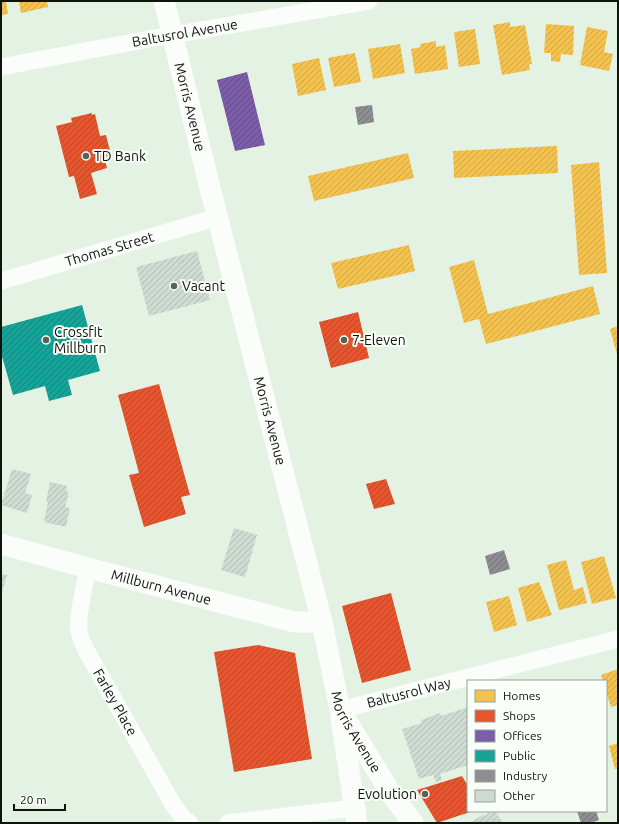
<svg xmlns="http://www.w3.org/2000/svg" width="619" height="824" font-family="Ubuntu,sans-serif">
<defs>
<pattern id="homes-hatch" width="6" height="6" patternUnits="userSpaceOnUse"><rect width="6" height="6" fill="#f2c14e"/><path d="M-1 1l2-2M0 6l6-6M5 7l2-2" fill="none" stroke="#cea543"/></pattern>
<pattern id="shops-hatch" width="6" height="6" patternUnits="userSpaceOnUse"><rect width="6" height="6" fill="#e4572e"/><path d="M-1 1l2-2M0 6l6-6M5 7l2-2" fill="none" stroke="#b74726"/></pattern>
<pattern id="offices-hatch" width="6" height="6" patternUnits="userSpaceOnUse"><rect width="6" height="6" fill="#7b5ea7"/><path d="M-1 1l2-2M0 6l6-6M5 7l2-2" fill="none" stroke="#634c86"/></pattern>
<pattern id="public-hatch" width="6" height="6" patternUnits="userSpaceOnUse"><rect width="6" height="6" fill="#17a398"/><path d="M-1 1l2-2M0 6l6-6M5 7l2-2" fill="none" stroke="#13847a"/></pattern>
<pattern id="industry-hatch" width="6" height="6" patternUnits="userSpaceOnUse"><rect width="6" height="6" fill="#8d8d92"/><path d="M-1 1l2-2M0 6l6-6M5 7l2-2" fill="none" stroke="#727276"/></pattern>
<pattern id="building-hatch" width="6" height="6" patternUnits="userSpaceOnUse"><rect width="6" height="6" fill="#cedbd2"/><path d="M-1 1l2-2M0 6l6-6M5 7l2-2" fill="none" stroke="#b0bbb3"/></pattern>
</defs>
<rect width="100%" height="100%" fill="#e4f2e3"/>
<path fill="url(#homes-hatch)" d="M1,1H6L8,14L1,15Z
M19,1H47L48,7L21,13Z
M510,22V27L525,25L532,64H529L530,70L502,75L493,25Z
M546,24L574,26L573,55L561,54L560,62L551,61V53H544Z
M587,27L608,31L604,52L613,54L609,71L580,65Z
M475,29L480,64L459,67L454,32Z
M436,41V47L445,45L448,69L415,74L411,49L421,47L420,44Z
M400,44L405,73L373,79L368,49Z
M355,53L361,82L334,87L328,58Z
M319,58L326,90L298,96L292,64Z
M557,146L558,173L454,178L453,151Z
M408,153L414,178L314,201L308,176Z
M599,162L607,273L579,275L571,165Z
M409,245L415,271L338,289L331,263Z
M474,260L488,314L593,286L600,314L486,344L479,319L464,323L449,267Z
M618,326V358L610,329Z
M604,556L616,598L592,604L581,562Z
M566,560L574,590L583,587L587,603L559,610L547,565Z
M539,582L552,615L527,622L518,588Z
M509,596L517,625L494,632L486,602Z
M618,669V705L611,707L606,691V681H603L601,675Z
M618,743V769H615L609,746Z"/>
<path fill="url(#shops-hatch)" d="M92,113V115L95,114L100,136L106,135L111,155L104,157L107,168L91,173L97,194L80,199L74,176L69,177L56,126L72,122L71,118Z
M358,312L369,358L331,368L319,322Z
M159,384L190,495L181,497L186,514L144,527L129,475L139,473L118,395Z
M386,479L395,504L374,509L366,484Z
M391,593L411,670L362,683L342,606Z
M258,645L295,653L312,759L234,772L214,652Z
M462,776L468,786V811H473L437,823L417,790Z"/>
<path fill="url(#offices-hatch)" d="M247,72L265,145L235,151L217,80Z"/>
<path fill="url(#public-hatch)" d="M82,305L100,371L68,380L72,395L49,401L45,386L13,395L1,353V327Z"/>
<path fill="url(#industry-hatch)" d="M372,105L374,122L358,125L355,107Z
M504,550L510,569L490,575L485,556Z
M577,811H596L599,820L590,823H581Z"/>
<path fill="url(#building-hatch)" d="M197,251L210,300L149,316L136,267Z
M12,469L31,474L25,493L32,495L27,513L1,505Z
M50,482L67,486L66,491L69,492L65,507L70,508L66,527L44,522L48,502H46Z
M234,528L257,535L245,577L221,570Z
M1,574L7,575L1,595Z
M468,707V765L440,774L442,780L436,782L433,775L419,779L402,729L422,723L421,720L440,713L441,716Z
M492,811H495L503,823H470L484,814V816Z"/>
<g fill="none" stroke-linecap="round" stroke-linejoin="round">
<g stroke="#fbfdfb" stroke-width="17">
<path id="s1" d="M1,67L149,39L369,1"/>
<path id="s2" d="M1,281L218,217"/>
<path id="s3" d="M88,568C85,585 77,614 79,630C80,637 83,644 86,650L174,806L184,819L190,823"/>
<path id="s4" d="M340,710L618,639"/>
<path d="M228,823L354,808"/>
</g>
<g stroke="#fbfdfb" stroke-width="21">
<path id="s5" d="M164,1L211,192L322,622L340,710L392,795L413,823"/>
<path id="s6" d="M1,544L88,568L295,622H322"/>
<path d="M341,719L357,823"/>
</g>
</g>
<g fill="#586257" stroke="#f9fef9" stroke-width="1.5">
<circle cx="86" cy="156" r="4"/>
<circle cx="174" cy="286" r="4"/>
<circle cx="46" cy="340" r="4"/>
<circle cx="344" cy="340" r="4"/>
<circle cx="425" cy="794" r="4"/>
</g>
<g text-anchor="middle" stroke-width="4" stroke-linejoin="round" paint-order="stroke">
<g font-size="14" fill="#0c140c" stroke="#f9fef9">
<text dy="5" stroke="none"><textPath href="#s1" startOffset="187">Baltusrol Avenue</textPath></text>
<text dy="5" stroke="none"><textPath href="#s5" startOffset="109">Morris Avenue</textPath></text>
<text dy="5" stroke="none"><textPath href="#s2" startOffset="113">Thomas Street</textPath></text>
<text dy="5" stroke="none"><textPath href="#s5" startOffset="433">Morris Avenue</textPath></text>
<text dy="5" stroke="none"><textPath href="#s6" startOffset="166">Millburn Avenue</textPath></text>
<text dy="5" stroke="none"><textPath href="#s4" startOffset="71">Baltusrol Way</textPath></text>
<text dy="5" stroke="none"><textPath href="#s3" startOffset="144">Farley Place</textPath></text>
<text dy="5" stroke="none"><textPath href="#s5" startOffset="757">Morris Avenue</textPath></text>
</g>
<g font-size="14" fill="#0c140c" stroke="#f9fef9" text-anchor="start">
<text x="94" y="161">TD Bank</text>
<text x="182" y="291">Vacant</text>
<text x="54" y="337">Crossfit<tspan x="54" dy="16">Millburn</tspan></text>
<text x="352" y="345">7-Eleven</text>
<text x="417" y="799" text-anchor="end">Evolution</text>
</g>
</g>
<rect width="619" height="824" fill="none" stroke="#0c140c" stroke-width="4"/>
<rect x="467" y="680" width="140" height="132" fill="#f9fef9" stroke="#9aa09a"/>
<rect x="475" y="690" width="20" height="12" fill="#f2c14e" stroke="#9aa09a"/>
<text x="503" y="700" font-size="12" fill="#0c140c">Homes</text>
<rect x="475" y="710" width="20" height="12" fill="#e4572e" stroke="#9aa09a"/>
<text x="503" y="720" font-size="12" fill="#0c140c">Shops</text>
<rect x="475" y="730" width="20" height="12" fill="#7b5ea7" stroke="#9aa09a"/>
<text x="503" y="740" font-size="12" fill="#0c140c">Offices</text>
<rect x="475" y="750" width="20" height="12" fill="#17a398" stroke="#9aa09a"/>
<text x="503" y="760" font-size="12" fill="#0c140c">Public</text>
<rect x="475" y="770" width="20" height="12" fill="#8d8d92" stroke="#9aa09a"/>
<text x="503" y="780" font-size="12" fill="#0c140c">Industry</text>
<rect x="475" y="790" width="20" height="12" fill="#cedbd2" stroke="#9aa09a"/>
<text x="503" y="800" font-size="12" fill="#0c140c">Other</text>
<path d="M14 804v6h51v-6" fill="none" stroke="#0c140c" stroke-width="2"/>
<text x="20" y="804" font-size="12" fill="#0c140c" stroke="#f9fef9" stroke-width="3" paint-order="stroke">20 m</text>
</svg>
